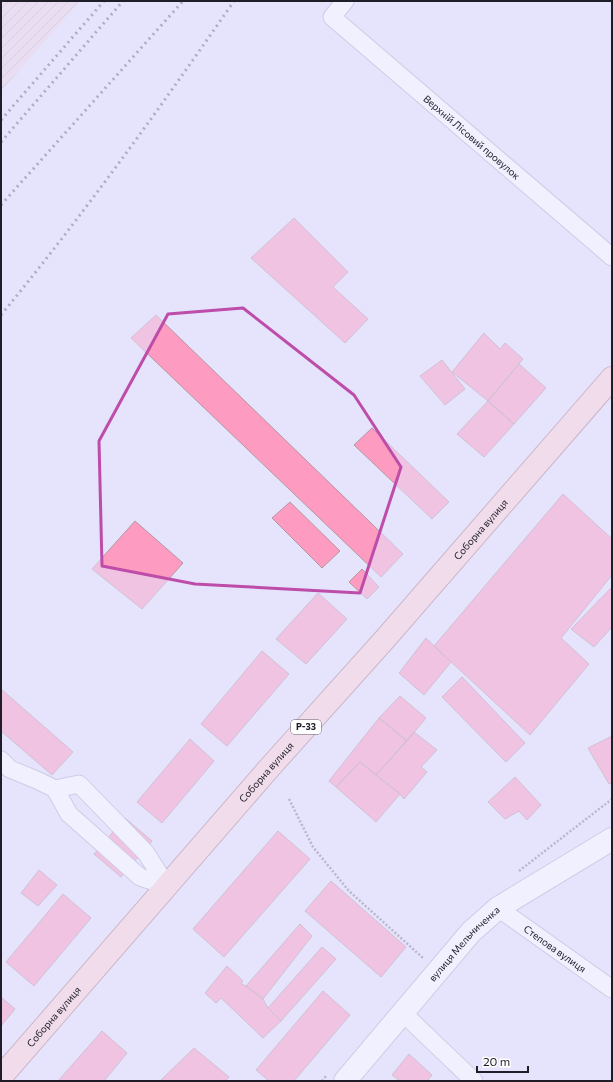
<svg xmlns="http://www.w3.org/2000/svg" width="613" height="1082" font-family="Commissioner,sans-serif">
<defs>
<pattern id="industrial-furrows" width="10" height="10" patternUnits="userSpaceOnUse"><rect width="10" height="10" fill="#ebd5e3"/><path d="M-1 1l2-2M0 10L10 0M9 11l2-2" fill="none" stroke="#c9b6c3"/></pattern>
</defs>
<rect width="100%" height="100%" fill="#e6e3fd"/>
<path fill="url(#industrial-furrows)" d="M1,1H80L1,91Z"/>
<path fill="#fe9bc0" stroke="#b397a0" d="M294,218L348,272L333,287L368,319L345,343L251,258Z
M156,315L403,554L381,577L131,338Z
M484,333L500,349L505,343L523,359L488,401L452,372Z
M442,360L465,389L445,405L420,376Z
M519,364L546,388L514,424L488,401Z
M488,401L514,424L484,457L457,434Z
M372,428L449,502L432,519L354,445Z
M563,494L612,539V575L561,638L589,664L530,735L434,646Z
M290,502L340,551L322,568L272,518Z
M135,521L183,563L142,609L92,569Z
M362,569L379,587L367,599L349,582Z
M612,587V627L594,647L571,629Z
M318,593L347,619L306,664L276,639Z
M426,638L451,662L424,695L399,673Z
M262,651L289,674L227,746L201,724Z
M462,677L525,743L506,762L442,697Z
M1,689L73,752L52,775L1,731Z
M400,696L426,718L407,741L379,718Z
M379,718L407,741L376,775L360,762L336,787L329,781Z
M414,732L437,750L421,767L427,772L404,799L400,794L376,775Z
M612,736V783L609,784L588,748Z
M190,739L214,761L162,823L137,802Z
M360,762L400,794L376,822L336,787Z
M515,777L541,805L527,820L519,811L505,819L488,802Z
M125,818L152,841L121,877L94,854Z
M278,831L310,859L224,957L193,929Z
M39,870L57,885L38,906L21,893Z
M331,881L406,947L381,977L305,911Z
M63,894L91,918L34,986L6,962Z
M300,924L312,936L263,999L246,986Z
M322,947L336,959L281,1021L268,1008Z
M227,966L243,981L241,984L246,986L263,999L268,1008L281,1021L263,1038L221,998L216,1003L205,993Z
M323,991L350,1015L294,1081H269L256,1070Z
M1,997L15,1009L1,1026Z
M102,1031L127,1053L104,1081H58Z
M194,1048L229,1077L225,1081H160Z
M409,1054L432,1075L427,1081H413L412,1080L411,1081H400L392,1075Z"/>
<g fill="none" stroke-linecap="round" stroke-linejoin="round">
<defs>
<g id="minor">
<path id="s1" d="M345,1L332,17L612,257"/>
<path d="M1,760L10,769L39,781L55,789L69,814L140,877L167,886"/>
<path d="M55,789L79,784L146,853L167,886"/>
<path id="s2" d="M498,908L612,989"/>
<path d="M403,1013L474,1081"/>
</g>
<g id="tertiary">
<path id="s3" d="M345,1081L471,932L498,908L612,839"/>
</g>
<g id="primary">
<path id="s4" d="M1,1077L271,766L385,639L612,378"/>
</g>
</defs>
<use href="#minor" stroke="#b2afc8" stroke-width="19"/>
<use href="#tertiary" stroke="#b2afc8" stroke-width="24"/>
<use href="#primary" stroke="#ad8087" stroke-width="24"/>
<path stroke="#838193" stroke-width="2.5" stroke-dasharray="2 2" stroke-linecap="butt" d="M289,799L313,847L349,891L423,958
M519,871L612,799
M322,1081L326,1076"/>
<use href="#minor" stroke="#fff" stroke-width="17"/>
<use href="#tertiary" stroke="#fff" stroke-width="22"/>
<use href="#primary" stroke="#fcd3d6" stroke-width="22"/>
<path stroke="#6c6a7a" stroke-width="3" stroke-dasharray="2 4" stroke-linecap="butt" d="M1,120L104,1
M1,142L123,1
M1,205L183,1
M1,315C84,214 160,108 234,1"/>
</g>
<path d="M0 0H613V1082H0ZM243,308L354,395L401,467L360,593L195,584L102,566L99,441L168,314Z" fill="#e6e3fd" fill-opacity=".55" fill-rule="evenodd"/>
<path fill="none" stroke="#bd4da9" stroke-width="3" stroke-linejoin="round" d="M243,308L354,395L401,467L360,593L195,584L102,566L99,441L168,314Z"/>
<g text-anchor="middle" stroke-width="3" stroke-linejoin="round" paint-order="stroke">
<rect fill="#fff" stroke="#626168" stroke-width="1" x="291" y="720" width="30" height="14" rx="3"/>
<g font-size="9" font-weight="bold" fill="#1f1d27">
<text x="306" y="730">Р-33</text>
</g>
<g font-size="10" fill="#1f1d27" stroke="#fff">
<text dy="4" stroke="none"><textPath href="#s1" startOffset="205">Верхній Лісовий провулок</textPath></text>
<text dy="4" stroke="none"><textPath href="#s4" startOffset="728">Соборна вулиця</textPath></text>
<text dy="4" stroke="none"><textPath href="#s4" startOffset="404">Соборна вулиця</textPath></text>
<text dy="4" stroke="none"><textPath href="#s3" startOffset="182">вулиця Мельниченка</textPath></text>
<text dy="4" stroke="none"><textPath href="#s2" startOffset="70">Степова вулиця</textPath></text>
<text dy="4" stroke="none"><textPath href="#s4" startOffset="80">Соборна вулиця</textPath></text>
</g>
</g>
<rect width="613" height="1082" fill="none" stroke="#1f1d27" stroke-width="4"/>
<path d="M477 1066v6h51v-6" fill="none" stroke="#1f1d27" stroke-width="2"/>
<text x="483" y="1066" font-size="12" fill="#1f1d27" stroke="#ffffff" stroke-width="3" paint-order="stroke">20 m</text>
</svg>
